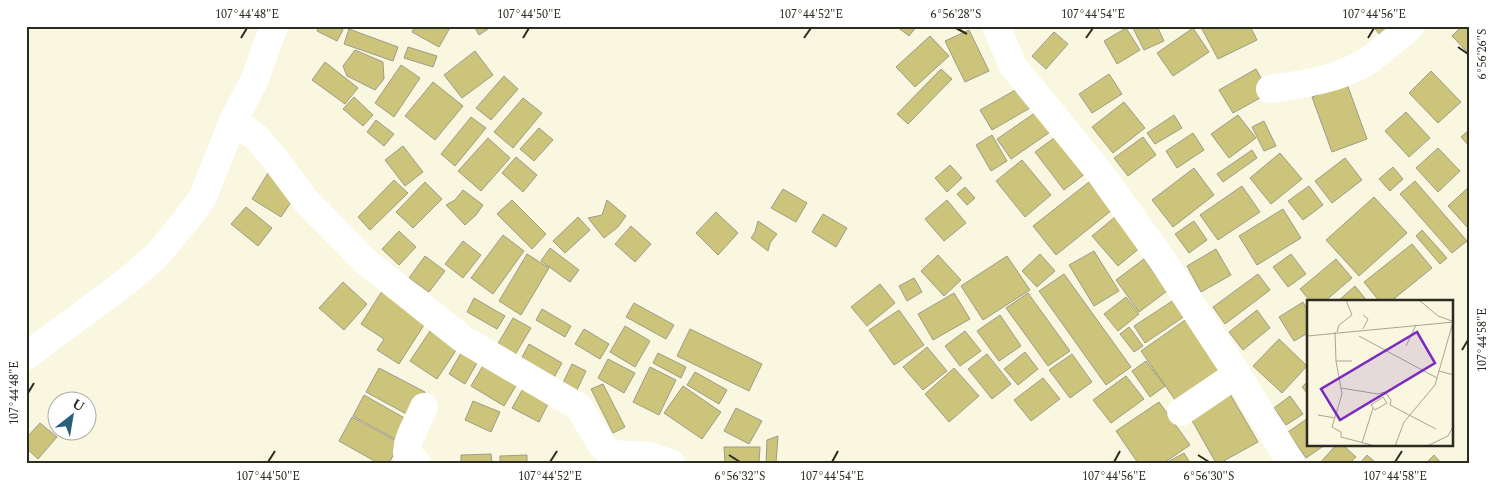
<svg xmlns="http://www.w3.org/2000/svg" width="1496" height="489" font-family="Spectral,serif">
<rect width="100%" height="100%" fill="#f9f7e0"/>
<path fill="#ccc47b" stroke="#9e9c87" d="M319,26H334L343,30L337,41L317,31Z
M415,26H451L439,47L412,32Z
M474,26H490L488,29L479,35Z
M896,26H917L909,36Z
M1132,26H1157L1164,41L1144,50Z
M1206,26H1250L1257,40L1218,59L1202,29Z
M1373,26H1407L1386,43Z
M1462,26H1470V55L1452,36Z
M1126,28L1140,50L1117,64L1104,41Z
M1193,28L1209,52L1173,76L1157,53Z
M349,29L398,47L393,61L344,44Z
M969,30L989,71L965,82L945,41Z
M1054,32L1068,44L1046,69L1032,56Z
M930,36L949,56L915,87L896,67Z
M408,47L437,56L433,67L404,58Z
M355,50L383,62L384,79L375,90L347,76L343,66Z
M475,51L493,75L462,98L444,75Z
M325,62L358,88L345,104L312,80Z
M401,65L420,78L394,117L375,103Z
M941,69L952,79L908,124L897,114Z
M1256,69L1269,93L1233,113L1219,90Z
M1431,71L1461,102L1438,123L1409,93Z
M1109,74L1122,94L1092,113L1079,94Z
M504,76L518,89L491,120L476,108Z
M433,82L463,106L435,140L405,116Z
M1026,84L1037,104L992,130L980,110Z
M1347,84L1367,139L1332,152L1312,97Z
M354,97L373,115L363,126L343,109Z
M523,98L542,113L513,148L494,132Z
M1124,102L1145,128L1113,153L1092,127Z
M1042,108L1056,128L1011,159L997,139Z
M1406,112L1430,138L1409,157L1385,131Z
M1174,115L1182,128L1155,144L1147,133Z
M1238,115L1256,138L1229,158L1211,134Z
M471,117L486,128L455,166L441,154Z
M376,120L394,134L384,146L367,132Z
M1264,121L1276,146L1264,151L1252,127Z
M539,128L553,140L534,161L520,149Z
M1470,129V147L1461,137Z
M1062,132L1090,170L1064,190L1035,152Z
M1193,133L1204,150L1177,168L1166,151Z
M992,135L1007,161L991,171L976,145Z
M1143,137L1156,155L1128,176L1114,158Z
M488,138L510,158L481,191L458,171Z
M403,146L423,172L405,186L385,160Z
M1438,148L1460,171L1438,192L1416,168Z
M1252,150L1257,158L1223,182L1217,174Z
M1280,153L1302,179L1271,204L1250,178Z
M516,157L537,175L523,192L502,173Z
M1345,158L1362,180L1332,203L1315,181Z
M1022,160L1051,195L1025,217L996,181Z
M950,165L962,178L947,192L935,178Z
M1393,167L1403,179L1390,191L1379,179Z
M1194,168L1214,195L1173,227L1152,200Z
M268,173L298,192L281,217L252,199Z
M394,180L408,193L370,230L358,217Z
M1415,181L1467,241L1452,253L1400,194Z
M425,182L442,199L413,228L396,212Z
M1089,182L1112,210L1056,255L1033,226Z
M1242,186L1260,212L1218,240L1200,215Z
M1309,186L1323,205L1303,220L1288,201Z
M1470,186V227L1468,228L1448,206Z
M965,187L975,198L967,205L957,194Z
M783,189L807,203L796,222L771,208Z
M463,190L483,205L476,215L465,225L446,205L455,200Z
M1374,197L1407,233L1359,276L1326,240Z
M512,200L546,234L532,249L497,214Z
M607,200L626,216L618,227L604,238L588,218L602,215Z
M947,200L966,223L944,241L925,219Z
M246,207L272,228L258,246L231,224Z
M1283,209L1301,238L1257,265L1239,236Z
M716,212L738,233L718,255L696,233Z
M1121,212L1147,242L1118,266L1092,236Z
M823,214L847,228L836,247L812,232Z
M578,217L590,230L565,253L553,241Z
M758,221L777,234L770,243L768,251L751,238L755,232Z
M1194,221L1207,240L1189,253L1175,234Z
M631,226L651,244L635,262L615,244Z
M1422,230L1447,258L1440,264L1416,236Z
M399,231L416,247L399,265L382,249Z
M503,235L524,251L493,294L471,278Z
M463,241L481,255L463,278L445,264Z
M1412,244L1432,268L1390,302H1380L1364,282Z
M550,248L579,270L570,282L541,261Z
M1216,249L1231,275L1201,292L1187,266Z
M1094,251L1119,291L1094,306L1069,265Z
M527,254L549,268L521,315L499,301Z
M1040,254L1055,271L1037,287L1022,271Z
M1291,254L1306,274L1288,287L1273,267Z
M938,255L961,280L944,296L921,271Z
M425,256L445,271L429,292L409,278Z
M1007,256L1030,290L983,320L961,286Z
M1144,259L1167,291L1139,312L1116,280Z
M1336,259L1352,278L1324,302H1311L1300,289Z
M1064,274L1131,367L1106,385L1039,291Z
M1258,274L1270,290L1225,324L1213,307Z
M914,278L922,292L907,301L899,286Z
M343,282L367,304L344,330L319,308Z
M880,284L895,303L867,326L851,307Z
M386,285L431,314L399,364L377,350L384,339L361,324Z
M1355,286L1368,302H1337Z
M954,293L970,319L933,340L918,314Z
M1028,293L1070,351L1048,366L1006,308Z
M1126,297L1139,314L1118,331L1104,314Z
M474,298L505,316L497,329L467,312Z
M1177,298L1188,314L1145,343L1134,326Z
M1303,302L1308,311V333L1294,341L1279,317Z
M634,303L674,325L666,339L626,317Z
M542,309L571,326L565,337L536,320Z
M899,310L924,345L894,365L869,330Z
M1257,310L1270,328L1243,350L1229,332Z
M1000,315L1021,346L999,361L977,331Z
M513,318L531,328L513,358L496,347Z
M1188,318L1227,374L1180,407L1141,351Z
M436,322L463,340L437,379L410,361Z
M625,326L650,341L635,367L610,352Z
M1129,327L1143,346L1134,352L1120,334Z
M584,329L609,344L600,359L575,344Z
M690,329L762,364L749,391L677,356Z
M965,331L981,351L960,366L945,346Z
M1279,339L1307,366L1282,393L1253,366Z
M529,344L562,363L551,383L518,365Z
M465,346L481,356L465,384L449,374Z
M927,347L947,371L923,390L903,367Z
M1025,352L1038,369L1018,385L1004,369Z
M658,353L686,367L681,378L653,363Z
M987,354L1011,384L992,399L968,369Z
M1072,354L1092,382L1070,398L1049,370Z
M487,359L520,379L504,406L471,386Z
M608,359L635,373L624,393L598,378Z
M1146,361L1165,386L1150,397L1132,371Z
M572,364L586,371L576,392L562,385Z
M650,367L676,380L659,415L633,402Z
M379,368L425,392L412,417L366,392Z
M954,368L979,396L949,422L925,394Z
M695,372L727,390L719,404L687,385Z
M1126,376L1144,399L1111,423L1093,400Z
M1043,378L1060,399L1031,421L1014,400Z
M1308,381V394L1302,387Z
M603,384L625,427L613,433L591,389Z
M525,385L551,398L539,422L512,408Z
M683,386L721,412L702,439L664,413Z
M1226,387L1258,442L1220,463H1216L1186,410Z
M364,395L408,420L397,440L353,416Z
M1290,396L1303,414L1286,425L1274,408Z
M473,401L500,412L491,432L465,420Z
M1159,402L1190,445L1164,463H1138L1116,431Z
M736,408L762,421L749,444L724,431Z
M352,417L400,443L389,463H378L339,441Z
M1308,418V445H1325L1306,458L1288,432Z
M40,423L57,437L38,459L26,448V438Z
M778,436L776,463H766L767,440Z
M1336,445H1343L1356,457L1350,463H1320Z
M724,447H760L759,463H725Z
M1184,453L1190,463H1166Z
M491,454L492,463H461V455Z
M527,455V463H500V456Z
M1367,455L1376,463H1360Z
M1434,455L1441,463H1426Z"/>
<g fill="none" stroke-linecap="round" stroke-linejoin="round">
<path stroke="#fff" stroke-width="28" d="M996,26L1013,66L1100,173L1163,261L1237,374L1291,463
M1270,89C1303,84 1337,80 1366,62C1381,52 1396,38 1411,26
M233,121L256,137L271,154L306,201L365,261L463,339L579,407L601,444L611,454L649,456L671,463
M26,356L126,282L156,256L187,219L203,197L233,121L255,79L274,26
M1181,412L1237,374
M417,463L407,453L408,444L411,435L424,407"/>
</g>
<path fill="none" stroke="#2c2b22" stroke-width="2" d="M956,28L967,34M241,38L247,28M523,38L529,28M804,38L811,28M1086,38L1093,28M1368,38L1374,28M1458,47L1468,54M1462,350L1468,340M28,393L34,383M729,455L740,462M1198,455L1209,462M268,462L275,451M550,462L557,451M832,462L838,451M1114,462L1120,451M1395,462L1402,451"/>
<g transform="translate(1307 300)">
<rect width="146" height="146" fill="#f9f7e0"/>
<path fill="none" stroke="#a7a594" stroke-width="1" d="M112,0L131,16L145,21M56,29L61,19L56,15M28,32L29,61H45M30,32L32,25L45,15L39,0M0,36L147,22M52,36L130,78M99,46L109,25M29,61L35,94L25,127L34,132V137L68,146M132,71L147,75M34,88L71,94L78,92L84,100L83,105L129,129M76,97L80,103L68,110L64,105ZM11,115L28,118M55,143L66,108M88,146L97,122L128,85L146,22M120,146L141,136L147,125"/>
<path fill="#7b2cbf" fill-opacity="0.15" stroke="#7b2cbf" stroke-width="2.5" d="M110,32L128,63L33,120L14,89Z"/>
<rect width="146" height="146" fill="none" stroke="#2c2b22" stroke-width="2.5"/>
</g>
<rect width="1496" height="489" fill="none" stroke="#ffffff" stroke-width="55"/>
<g transform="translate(72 416) rotate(31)"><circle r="24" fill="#ffffff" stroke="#abaaa7"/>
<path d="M0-4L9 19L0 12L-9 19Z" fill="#2b607c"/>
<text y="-8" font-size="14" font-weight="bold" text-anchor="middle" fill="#2c2b22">U</text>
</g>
<rect x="28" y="28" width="1440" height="434" fill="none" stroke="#2c2b22" stroke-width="2"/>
<g font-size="12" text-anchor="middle" fill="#2c2b22">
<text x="247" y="18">107°44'48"E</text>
<text x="529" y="18">107°44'50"E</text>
<text x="811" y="18">107°44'52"E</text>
<text x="956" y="18">6°56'28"S</text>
<text x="1093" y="18">107°44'54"E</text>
<text x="1374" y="18">107°44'56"E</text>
<text transform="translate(1482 54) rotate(-90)" y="4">6°56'26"S</text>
<text transform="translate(1482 340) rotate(-90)" y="4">107°44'58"E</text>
<text transform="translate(14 393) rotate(-90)" y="4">107°44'48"E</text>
<text x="268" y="480">107°44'50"E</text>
<text x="550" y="480">107°44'52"E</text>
<text x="740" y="480">6°56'32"S</text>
<text x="832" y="480">107°44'54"E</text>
<text x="1114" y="480">107°44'56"E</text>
<text x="1209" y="480">6°56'30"S</text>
<text x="1395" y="480">107°44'58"E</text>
</g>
</svg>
